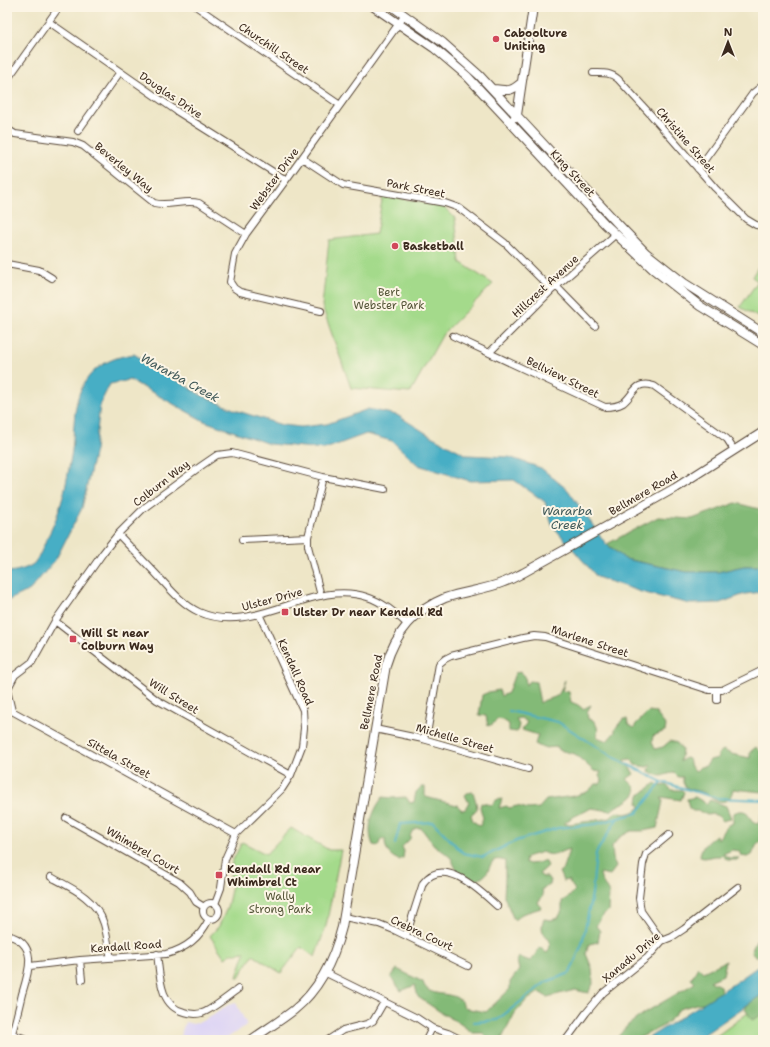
<svg xmlns="http://www.w3.org/2000/svg" width="770" height="1047" font-family="'Shantell Sans',sans-serif">
<rect width="100%" height="100%" fill="#fcf5e5"/>
<filter id="ink" filterUnits="userSpaceOnUse"><feTurbulence type="fractalNoise" baseFrequency=".025" numOctaves="2"/><feDisplacementMap in="SourceGraphic" scale="8" xChannelSelector="R" yChannelSelector="G"/><feConvolveMatrix kernelMatrix="1 2 1 2 8 2 1 2 1" color-interpolation-filters="sRGB"/></filter>
<filter id="wash" filterUnits="userSpaceOnUse"><feTurbulence type="fractalNoise" baseFrequency=".012" numOctaves="4" result="noise"/><feDisplacementMap in="SourceGraphic" scale="16" xChannelSelector="R" yChannelSelector="G"/><feGaussianBlur stdDeviation="0.9" result="paint"/><feColorMatrix in="noise" values="0 0 0 0 0 0 0 0 0 0 0 0 0 0 0 0 0 1.4 0 .05"/><feComposite in="paint" operator="in"/></filter>
<g filter="url(#wash)">
<rect width="100%" height="100%" fill="#eee6c7"/>
<path fill="#ded5f5" d="M236,1003L247,1025L224,1040H179L185,1022L193,1024L200,1022L212,1016L228,1005Z"/>
<path fill="#a4da8b" stroke="#708254" d="M383,195L443,206L455,218L460,262L493,284L443,334L410,393L351,388L322,306L329,240L376,234Z
M763,259V320L740,307L758,281L752,277Z
M291,828L329,850H341L326,926L315,957L301,947L281,973L253,955L239,977H237L245,952L231,954L225,958L210,936L219,926L227,908L231,890V880L230,879L232,862L242,842L266,854Z
M763,1002V1040H711Z"/>
<path fill="#83ba77" stroke="#5f724a" d="M736,503L763,510V566H744L718,572H687L625,559L607,544L658,517L692,519Z
M521,672L525,676L526,685L530,681L536,682L540,703C545,699 550,699 555,697C561,694 562,686 565,680L562,691L569,692L571,702L578,705L583,709L591,705L587,712L588,719L593,720C598,726 598,730 597,737L607,741L615,732V729L623,719H627L628,724L634,728L636,724L649,711L655,712L666,726L665,731L653,736L652,742L655,749L663,747L670,741L677,743L682,750L680,762L685,758L689,759L691,767L696,771L700,767L706,766L710,760L718,758V754L723,750L731,754L750,758V752L756,747L761,752L763,765V792L733,789C731,800 724,805 713,799C710,797 708,794 705,793C699,790 690,791 685,786C682,783 683,780 683,777H678L674,773C661,774 664,780 649,771L651,765L647,767L635,765L631,759L625,760C627,766 631,768 634,774L627,779L635,787L636,793C627,805 619,802 611,811L591,808C582,814 571,816 564,824H570L610,818L616,812C625,815 633,814 640,807L638,803L639,795L643,793L655,783L661,786L666,785L672,790H682L684,792L681,800L661,797L663,801L657,828L643,831H631L620,837L612,846L613,859L616,867L610,875L600,873L601,879L609,893L608,911L600,919L596,926L600,931L598,942L589,944L586,954L592,968L593,984L588,993L575,990L547,997L539,992L526,1001L515,1013L501,1040H489L483,1033H473L459,1023L442,1013L418,997L415,985L401,991L391,977L397,969L423,982C428,1002 459,986 464,1008L486,1012L510,989V982L519,970L517,961L519,957L530,961C535,957 536,951 541,947L546,953L548,952C556,932 536,940 544,919L551,920L558,918L562,911V901L569,897L575,890L568,880L563,881L559,872L563,869C564,862 568,856 569,849C559,852 552,858 542,852C536,855 531,854 526,858L525,862L529,864L538,863L545,860L548,866L539,874L543,877H547L551,880L550,885L542,889L543,896L538,902L541,908L522,914L514,920L504,896L505,879V861C490,856 492,865 486,874C482,879 476,880 471,881L458,873L451,858L444,852L434,845L421,828H416C412,831 410,834 410,839L402,847L404,851L403,858L399,860C389,856 385,850 385,839H381L378,846L373,845C366,828 372,811 383,797L391,798L406,797L410,803L414,802L416,792L421,787H425V797L457,805L462,810L466,809L469,803L465,795L467,793L473,792L476,802L477,809L471,815L473,821L480,826L483,818L480,807L481,803L492,805L496,800L502,799L499,808L507,806L509,808L517,806L528,809L539,808L546,800L574,796L587,792L596,784H600L602,781L599,776L601,772L594,771L575,754L559,750L558,747L543,748L535,744L538,735L522,730L527,722L521,718L516,719L519,725L517,732L509,731V724L503,720L497,719L493,724L488,726L486,716L479,715L482,695L489,692L499,690L501,696L508,693L515,673Z
M695,797L707,804L710,800L726,806L731,818L723,821L718,816L713,814L707,815L699,811H693L689,808L687,799Z
M739,811H745L754,823L758,824L761,818V814L763,811V841H761L757,844L752,855L747,857L741,856L739,851L732,850L723,854L729,858H739L737,860H727L722,855L720,856H715L704,858L700,857C700,846 709,841 716,835L718,839C724,832 723,826 733,823V813Z
M763,936V946L756,958L751,952L758,937Z
M726,961L723,975L710,981L720,986L721,993L710,1002L696,1004L679,1009L674,1016L663,1026L635,1040H615L628,1025L646,1012L695,983L691,979L698,967L703,972Z
M763,991V1014L752,1020L745,1009L749,1001Z"/>
<path fill="#46aec5" stroke="#406c72" d="M134,354L201,395L238,411L282,425L301,427L327,424L368,409L397,415L429,435L467,455L509,457L541,468L568,490L606,544L625,559L687,572H718L744,566H763V592L745,594L720,603L690,604L641,592L597,577L552,525L545,502L514,480L470,481L418,465L392,441L366,434L325,449L269,444L204,421L130,380L110,384L100,404L95,450L82,508L56,559L30,590L7,601V572C14,572 31,568 35,562C40,556 43,547 46,540C62,511 67,482 72,450C75,426 72,399 87,379C97,364 117,356 134,354Z
M763,963V994L702,1036L696,1040H645L733,984Z"/>
<g fill="none" stroke-linecap="round" stroke-linejoin="round">
<path stroke="#46aec5" stroke-width="2" d="M509,711L558,722L613,757L662,782L717,798L763,800
M395,844L400,824L433,822L463,853L483,857L516,841L558,828L596,824L637,813L662,782
M474,1022L497,1020L546,982L570,973L582,944L592,894L596,853L617,819"/>
</g>
</g>
<g filter="url(#ink)">
<g fill="none" stroke-linecap="round" stroke-linejoin="round">
<defs>
<path id="minor" d="M197,7L340,105
M49,22L178,112L286,180
M593,73C603,73 610,72 618,79L651,115L715,188L746,219L756,225L763,226
M7,80L59,7
M7,129L15,134L73,142L83,146L154,203C169,207 184,199 199,203L246,234
M78,131L120,72
M302,158L343,185L445,203L459,208L505,243L552,290
M698,169L753,93L763,85
M7,264L39,270L52,278
M556,286L595,326
M321,311L240,292L234,288L230,282L235,254L246,234L286,180L405,15
M453,336L605,407C611,407 618,406 623,403C635,394 634,380 654,386L727,439L734,450
M489,353L552,290L615,235
M118,534C131,548 145,562 158,576C170,589 182,604 199,612C255,637 312,578 367,597C383,602 395,613 407,624
M242,540L308,537
M321,596L308,546V537L323,477
M55,621L157,700L291,775
M717,690V700
M375,729L423,739L528,769
M423,739L428,728L439,664L445,659L451,656L523,638L534,636L545,637L709,690H722L761,671
M66,818L179,882L190,892L196,902L204,907
M236,834L12,711L7,690L15,675L32,662L55,621L103,553L118,534L144,508L201,466L217,455L232,453L323,477L385,489
M51,877C72,888 97,899 104,924C107,934 108,946 111,958
M203 911a8 8 0 1 1 16 0a8 8 0 1 1-16 0Z
M215,904L221,888L225,859L236,834L282,789L291,775L302,746L304,728L303,710L259,614
M344,917L379,924L394,930L468,966
M7,935C39,943 29,971 22,994C19,1007 16,1020 12,1033
M406,936L423,883C444,855 480,891 497,906
M662,941L641,911L639,898L643,864L646,854L669,835
M157,954C160,974 159,1006 184,1012C190,1014 195,1015 202,1013C210,1011 230,995 238,989
M80,960L82,980
M30,966L80,960L166,954C186,949 200,938 209,919
M326,973L417,1018L432,1028L448,1033L462,1040
M7,1032L29,1040
M328,1040L343,1030L367,1024L373,1021L384,1002
M426,1040L432,1028
M566,1040L586,1013L603,993L648,957L662,941L672,937L684,929L738,887"/>
<path id="major" d="M374,7L434,48L467,76L605,224L653,269L700,306L763,345
M393,7L442,42L479,75L618,224L646,253L684,283L763,333
M493,89C508,90 509,93 521,83
M515,117L517,115L533,7
M251,1040C265,1030 280,1021 294,1010C320,989 334,959 342,927L386,665C395,634 415,610 445,598C464,591 485,590 504,582C510,580 517,576 523,573L675,488L763,432"/>
</defs>
<use href="#minor" stroke="#564637" stroke-width="8"/>
<use href="#major" stroke="#564637" stroke-width="10"/>
<use href="#minor" stroke="#fff" stroke-width="6"/>
<use href="#major" stroke="#fff" stroke-width="8"/>
</g>
</g>
<g fill="#d1495b" stroke="#fcf5e5" stroke-width="1.5">
<circle cx="496" cy="39" r="4"/>
<circle cx="395" cy="246" r="4"/>
<rect x="281" y="608" width="8" height="8" rx="2"/>
<rect x="69" y="635" width="8" height="8" rx="2"/>
<rect x="215" y="871" width="8" height="8" rx="2"/>
</g>
<g text-anchor="middle" stroke-width="4" stroke-linejoin="round" paint-order="stroke">
<g font-size="11" font-weight="bold" fill="#3b2a1e" stroke="#fcf5e5" text-anchor="start">
<text x="504" y="37">Caboolture<tspan x="504" dy="13">Uniting</tspan></text>
<text x="403" y="250">Basketball</text>
<text x="293" y="616">Ulster Dr near Kendall Rd</text>
<text x="81" y="637">Will St near<tspan x="81" dy="13">Colburn Way</tspan></text>
<text x="227" y="873">Kendall Rd near<tspan x="227" dy="13">Whimbrel Ct</tspan></text>
</g>
<g font-size="11" fill="#3b2a1e" stroke="#fcf5e5">
<text transform="translate(274 48) rotate(34)" y="4">Churchill Street</text>
<text transform="translate(171 95) rotate(34)" y="4">Douglas Drive</text>
<text transform="translate(686 140) rotate(49)" y="4">Christine Street</text>
<text transform="translate(124 167) rotate(39)" y="4">Beverley Way</text>
<text transform="translate(573 173) rotate(47)" y="4">King Street</text>
<text transform="translate(274 179) rotate(-54)" y="4">Webster Drive</text>
<text transform="translate(416 188) rotate(11)" y="4">Park Street</text>
<text transform="translate(545 286) rotate(-43)" y="4">Hillcrest Avenue</text>
<text transform="translate(563 377) rotate(26)" y="4">Bellview Street</text>
<text transform="translate(161 483) rotate(-38)" y="4">Colburn Way</text>
<text transform="translate(643 493) rotate(-30)" y="4">Bellmere Road</text>
<text transform="translate(272 599) rotate(-15)" y="4">Ulster Drive</text>
<text transform="translate(590 641) rotate(18)" y="4">Marlene Street</text>
<text transform="translate(296 672) rotate(66)" y="4">Kendall Road</text>
<text transform="translate(371 692) rotate(-79)" y="4">Bellmere Road</text>
<text transform="translate(174 696) rotate(32)" y="4">Will Street</text>
<text transform="translate(455 738) rotate(16)" y="4">Michelle Street</text>
<text transform="translate(119 758) rotate(29)" y="4">Sittela Street</text>
<text transform="translate(143 850) rotate(30)" y="4">Whimbrel Court</text>
<text transform="translate(422 933) rotate(25)" y="4">Crebra Court</text>
<text transform="translate(126 946) rotate(-4)" y="4">Kendall Road</text>
<text transform="translate(631 957) rotate(-40)" y="4">Xanadu Drive</text>
</g>
<g font-size="11" fill="#555639" stroke="#fcf5e5">
<text x="389" y="296">Bert<tspan x="389" dy="13">Webster Park</tspan></text>
<text x="280" y="900">Wally<tspan x="280" dy="13">Strong Park</tspan></text>
</g>
<g font-size="12" font-style="italic" fill="#3f5858" stroke="#fcf5e5">
<text transform="translate(180 378) rotate(29)" y="4">Wararba Creek</text>
<text x="567" y="515">Wararba<tspan x="567" dy="14">Creek</tspan></text>
</g>
</g>
<rect width="770" height="1047" fill="none" stroke="#fcf5e5" stroke-width="24"/>
<g transform="translate(728 42)" stroke="#fcf5e5" stroke-width="3" paint-order="stroke">
<path d="M0-3L7 15L0 10L-7 15Z" fill="#3b2a1e"/>
<text y="-6" font-size="11" font-weight="bold" text-anchor="middle" fill="#3b2a1e">N</text>
</g>
</svg>
